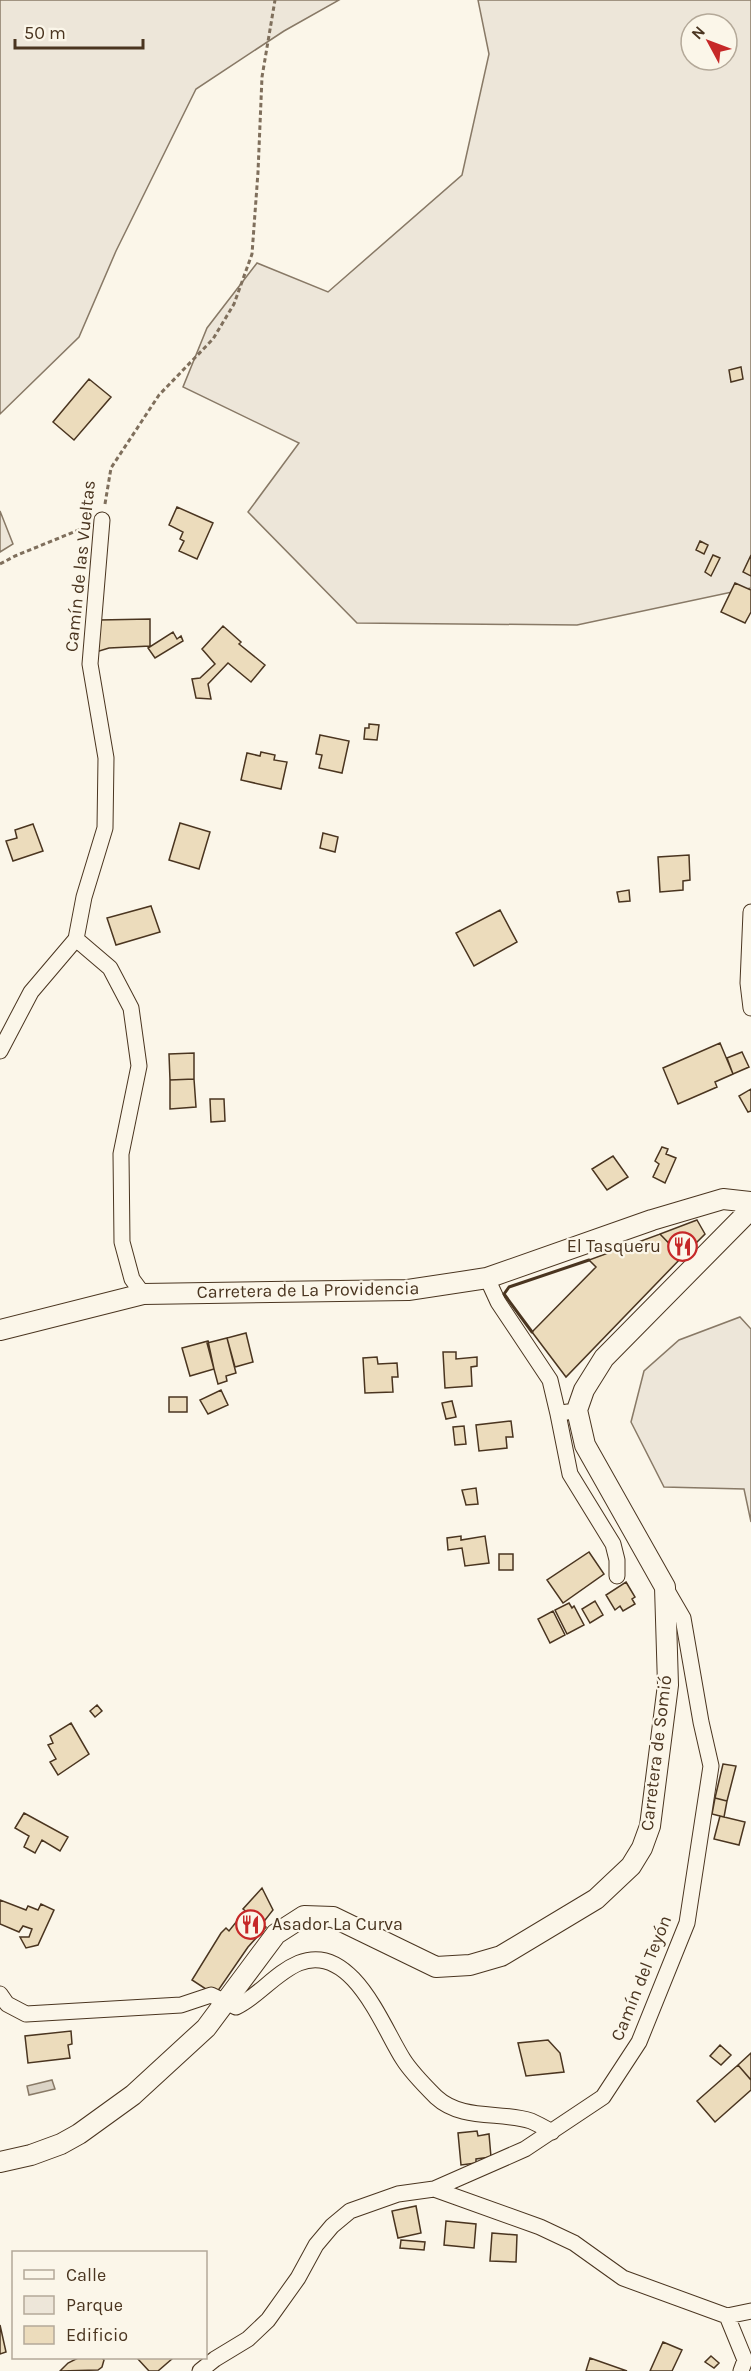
<svg xmlns="http://www.w3.org/2000/svg" width="751" height="2371" font-family="Karla,sans-serif">
<rect width="100%" height="100%" fill="#fbf6e9"/>
<path fill="#ede6d9" stroke="#887966" stroke-width="1.5" fill-rule="evenodd" d="M0,0H339L284,31L196,89L116,251L79,337L0,414Z
M478,0H751V588L577,625L357,623L248,512L299,443L183,387L207,328L257,263L328,292L462,175L489,54ZM691,24H727V60H691Z
M0,511L13,544L0,552Z
M740,1317L751,1329V1522L744,1489L664,1487L631,1422L644,1371L679,1340Z"/>
<path fill="#dcd4c6" stroke="#887966" stroke-width="1.5" d="M52,2080L55,2089L29,2095L27,2086Z"/>
<path fill="#ecdcbc" stroke="#4a3520" stroke-width="1.5" d="M741,367L743,379L731,382L729,370Z
M89,379L111,397L74,440L53,422Z
M177,507L213,523L197,559L179,551L184,541L180,539L183,532L169,525Z
M700,541L708,545L704,554L696,550Z
M713,555L720,558L711,576L705,572Z
M751,555V576L743,572Z
M735,583L751,590V612L745,623L721,612Z
M150,619V646L109,648L96,652L99,620Z
M223,626L241,642L239,644L265,665L251,682L228,663L208,684L211,699L196,698L192,679L200,678L215,664L202,649Z
M173,632L177,639L181,636L183,641L155,658L148,648Z
M369,724L379,725L377,740L364,739L365,728H369Z
M320,735L349,741L342,773L319,768L322,755L316,754Z
M261,752L275,755L274,760L287,762L281,789L241,780L247,753L260,756Z
M180,823L210,832L199,869L169,860Z
M33,824L43,851L13,861L6,841L17,838L15,830Z
M323,833L338,837L335,852L320,848Z
M689,855L690,880L683,881V890L660,892L658,857Z
M629,890L630,901L619,902L617,892Z
M151,906L160,932L116,945L107,918Z
M500,910L517,942L474,966L456,933Z
M720,1043L733,1074L715,1082L717,1087L678,1104L663,1068Z
M742,1052L749,1067L733,1074L727,1058Z
M194,1053V1079L170,1080L169,1054Z
M194,1079L196,1107L170,1109V1080Z
M751,1089V1111L748,1112L739,1096Z
M210,1099H224L225,1121L211,1122Z
M662,1147L668,1149L666,1154L676,1158L665,1183L653,1177L659,1164L655,1161Z
M613,1156L628,1177L607,1190L592,1169Z
M697,1220L705,1234L682,1257L660,1234Z
M660,1234L682,1257L566,1377L532,1332L596,1267L589,1260Z
M246,1333L253,1362L235,1367L227,1338Z
M227,1338L236,1373L226,1376L227,1381L218,1384L207,1343Z
M208,1341L214,1369L190,1376L182,1348Z
M443,1352H456V1359L477,1357V1366L471,1367L472,1386L445,1388Z
M377,1357L378,1364L397,1363L398,1377H392L393,1392L365,1393L363,1358Z
M221,1390L228,1405L208,1414L200,1400Z
M169,1397H187V1412H169Z
M452,1401L456,1417L446,1419L442,1403Z
M511,1421L513,1437H506L507,1448L479,1451L476,1425Z
M464,1426L466,1444L455,1445L453,1427Z
M476,1488L478,1504L466,1505L462,1490Z
M461,1536V1540L485,1536L489,1563L465,1566L462,1548L448,1550L447,1538Z
M589,1552L604,1574L563,1603L547,1580Z
M499,1554H513V1570H499Z
M626,1582L635,1597L632,1599L635,1604L623,1611L620,1606L615,1610L606,1595Z
M595,1601L603,1615L590,1623L582,1609Z
M569,1603L572,1608L574,1606L584,1625L567,1634L555,1610Z
M553,1611L565,1635L550,1643L538,1619Z
M97,1705L102,1711L95,1717L90,1711Z
M71,1723L89,1754L58,1775L50,1762L56,1759L48,1745L53,1743L50,1736Z
M723,1764L736,1766L727,1801L715,1798Z
M715,1798L727,1801L724,1817L712,1814Z
M24,1813L68,1837L60,1851L42,1840L35,1853L24,1847L29,1836L15,1828Z
M720,1816L745,1822L739,1845L714,1839Z
M262,1888L273,1910L262,1924L243,1909Z
M0,1900L26,1910L28,1906L38,1910L41,1904L54,1910L38,1945L26,1948L20,1937H29L32,1929L23,1926L19,1932L0,1924Z
M245,1911L266,1927L248,1947L215,1995L192,1980L221,1933L226,1928L229,1931Z
M71,2031L72,2044L68,2045L70,2058L28,2063L25,2036Z
M548,2040L560,2053L564,2072L526,2076L518,2043Z
M720,2045L731,2055L721,2065L710,2056Z
M751,2053V2080L738,2065Z
M738,2065L751,2080V2090L715,2122L697,2101Z
M477,2131L478,2136L489,2134L491,2157L476,2159V2163L461,2165L458,2133Z
M416,2206L421,2233L398,2238L392,2211Z
M446,2221L476,2224L474,2248L444,2245Z
M492,2233L517,2235L516,2262L490,2261Z
M401,2240L425,2242L424,2250L400,2248Z
M0,2325L6,2352L0,2354Z
M663,2342L682,2350L672,2371H650Z
M711,2356L719,2363L714,2368L705,2362Z
M78,2358H102L104,2360L102,2367L98,2370L60,2371L68,2363Z
M137,2358H173L158,2371H149Z
M590,2358L627,2371H586Z"/>
<g fill="none" stroke-linecap="round" stroke-linejoin="round">
<defs>
<path id="minor" d="M102,520L90,664L106,758L105,828L84,897L76,939L110,968L131,1008L139,1066L121,1154L122,1242L132,1279L143,1294
M751,912L748,983L751,1008
M0,1051L31,992L76,939
M487,1278L498,1302L550,1380L558,1414L567,1412
M558,1414L570,1474L613,1544L617,1560V1576
M0,1994L7,2004L26,2014L181,2005L211,1995L236,2007C259,1996 275,1973 299,1963C352,1942 382,2026 403,2059C411,2072 425,2086 436,2097C462,2121 500,2111 531,2121C538,2124 545,2128 552,2132
M434,2189L540,2227L574,2243L623,2278L727,2316L745,2360L741,2371
M727,2316L751,2311
M200,2371L215,2359L248,2339L268,2320L298,2278L316,2245L332,2226L350,2211L398,2194L434,2189L525,2149L603,2097L639,2042L687,1923L711,1766L701,1722L683,1618L665,1587"/>
<path id="tertiary" d="M0,1330L143,1294L408,1290L487,1278L652,1220L723,1199L751,1202
M0,2162L31,2155L61,2144L79,2134L133,2095L206,2028L276,1934L304,1916L333,1917L436,1967L470,1965L501,1956L596,1899L631,1866L642,1848L650,1826L668,1685L665,1587L585,1445L577,1410L584,1390L604,1358L751,1209"/>
</defs>
<use href="#minor" stroke="#4a3520" stroke-width="17"/>
<use href="#tertiary" stroke="#4a3520" stroke-width="22"/>
<path stroke="#7f6f5c" stroke-width="3" stroke-dasharray="4.5 3" stroke-linecap="butt" d="M105,504L111,468L159,395L213,339L234,304L252,254L258,172L262,77L275,0
M0,564L15,556L86,527"/>
<use href="#minor" stroke="#fbf6e9" stroke-width="15"/>
<use href="#tertiary" stroke="#fbf6e9" stroke-width="20"/>
<path stroke="#4a3520" stroke-width="3" d="M532,1332L504,1294L509,1287L589,1260"/>
</g>
<defs>
<symbol id="restaurant-ring" viewBox="-11 -11 22 22"><circle r="9.5" fill="#fbf6e9" stroke="#c62828" stroke-width="1.5"/><path d="M-5-6h1v4h1v-4h1v4h1v-4h1v5L-1.5 .5V6h-2V.5L-5-1ZM5-6V6H3V1.5H1.5Q1.5-4 5-6Z" fill="#c62828"/></symbol>
</defs>
<g fill-rule="evenodd">
<use href="#restaurant-ring" x="666" y="1230" width="33" height="33"/>
<use href="#restaurant-ring" x="234" y="1908" width="33" height="33"/>
</g>
<g text-anchor="middle" stroke-width="4.5" stroke-linejoin="round" paint-order="stroke">
<g font-size="18" fill="#4a3520" stroke="#fbf6e9">
<text transform="translate(80 566) rotate(-84)" y="6">Camín de las Vueltas</text>
<text transform="translate(308 1290) rotate(-1)" y="6">Carretera de La Providencia</text>
<text transform="translate(656 1753) rotate(-83)" y="6">Carretera de Somió</text>
<text transform="translate(641 1978) rotate(-68)" y="6">Camín del Teyón</text>
</g>
<g font-size="18" fill="#4a3520" stroke="#fbf6e9" text-anchor="end">
<text x="661" y="1252">El Tasqueru</text>
<text x="272" y="1930" text-anchor="start">Asador La Curva</text>
</g>
</g>
<rect x="12" y="2251" width="195" height="108" fill="#fbf6e9" stroke="#b4a999" stroke-width="1.5"/>
<rect x="24" y="2270" width="30" height="9" fill="#fbf6e9" stroke="#b4a999" stroke-width="1.5"/>
<text x="66" y="2281" font-size="18" fill="#4a3520">Calle</text>
<rect x="24" y="2296" width="30" height="18" fill="#ede6d9" stroke="#b4a999" stroke-width="1.5"/>
<text x="66" y="2311" font-size="18" fill="#4a3520">Parque</text>
<rect x="24" y="2326" width="30" height="18" fill="#ecdcbc" stroke="#b4a999" stroke-width="1.5"/>
<text x="66" y="2341" font-size="18" fill="#4a3520">Edificio</text>
<g transform="translate(709 42) rotate(311)"><circle r="28" fill="#fbf6e9" stroke="#b4a999" stroke-width="1.5"/>
<path d="M0-4.5L10 22L0 15L-10 22Z" fill="#c62828"/>
<text y="-9" font-size="16" font-weight="bold" text-anchor="middle" fill="#4a3520">N</text>
</g>
<path d="M15 39v9h128v-9" fill="none" stroke="#4a3520" stroke-width="3"/>
<text x="24" y="39" font-size="18" fill="#4a3520" stroke="#fbf6e9" stroke-width="4.5" paint-order="stroke">50 m</text>
</svg>
